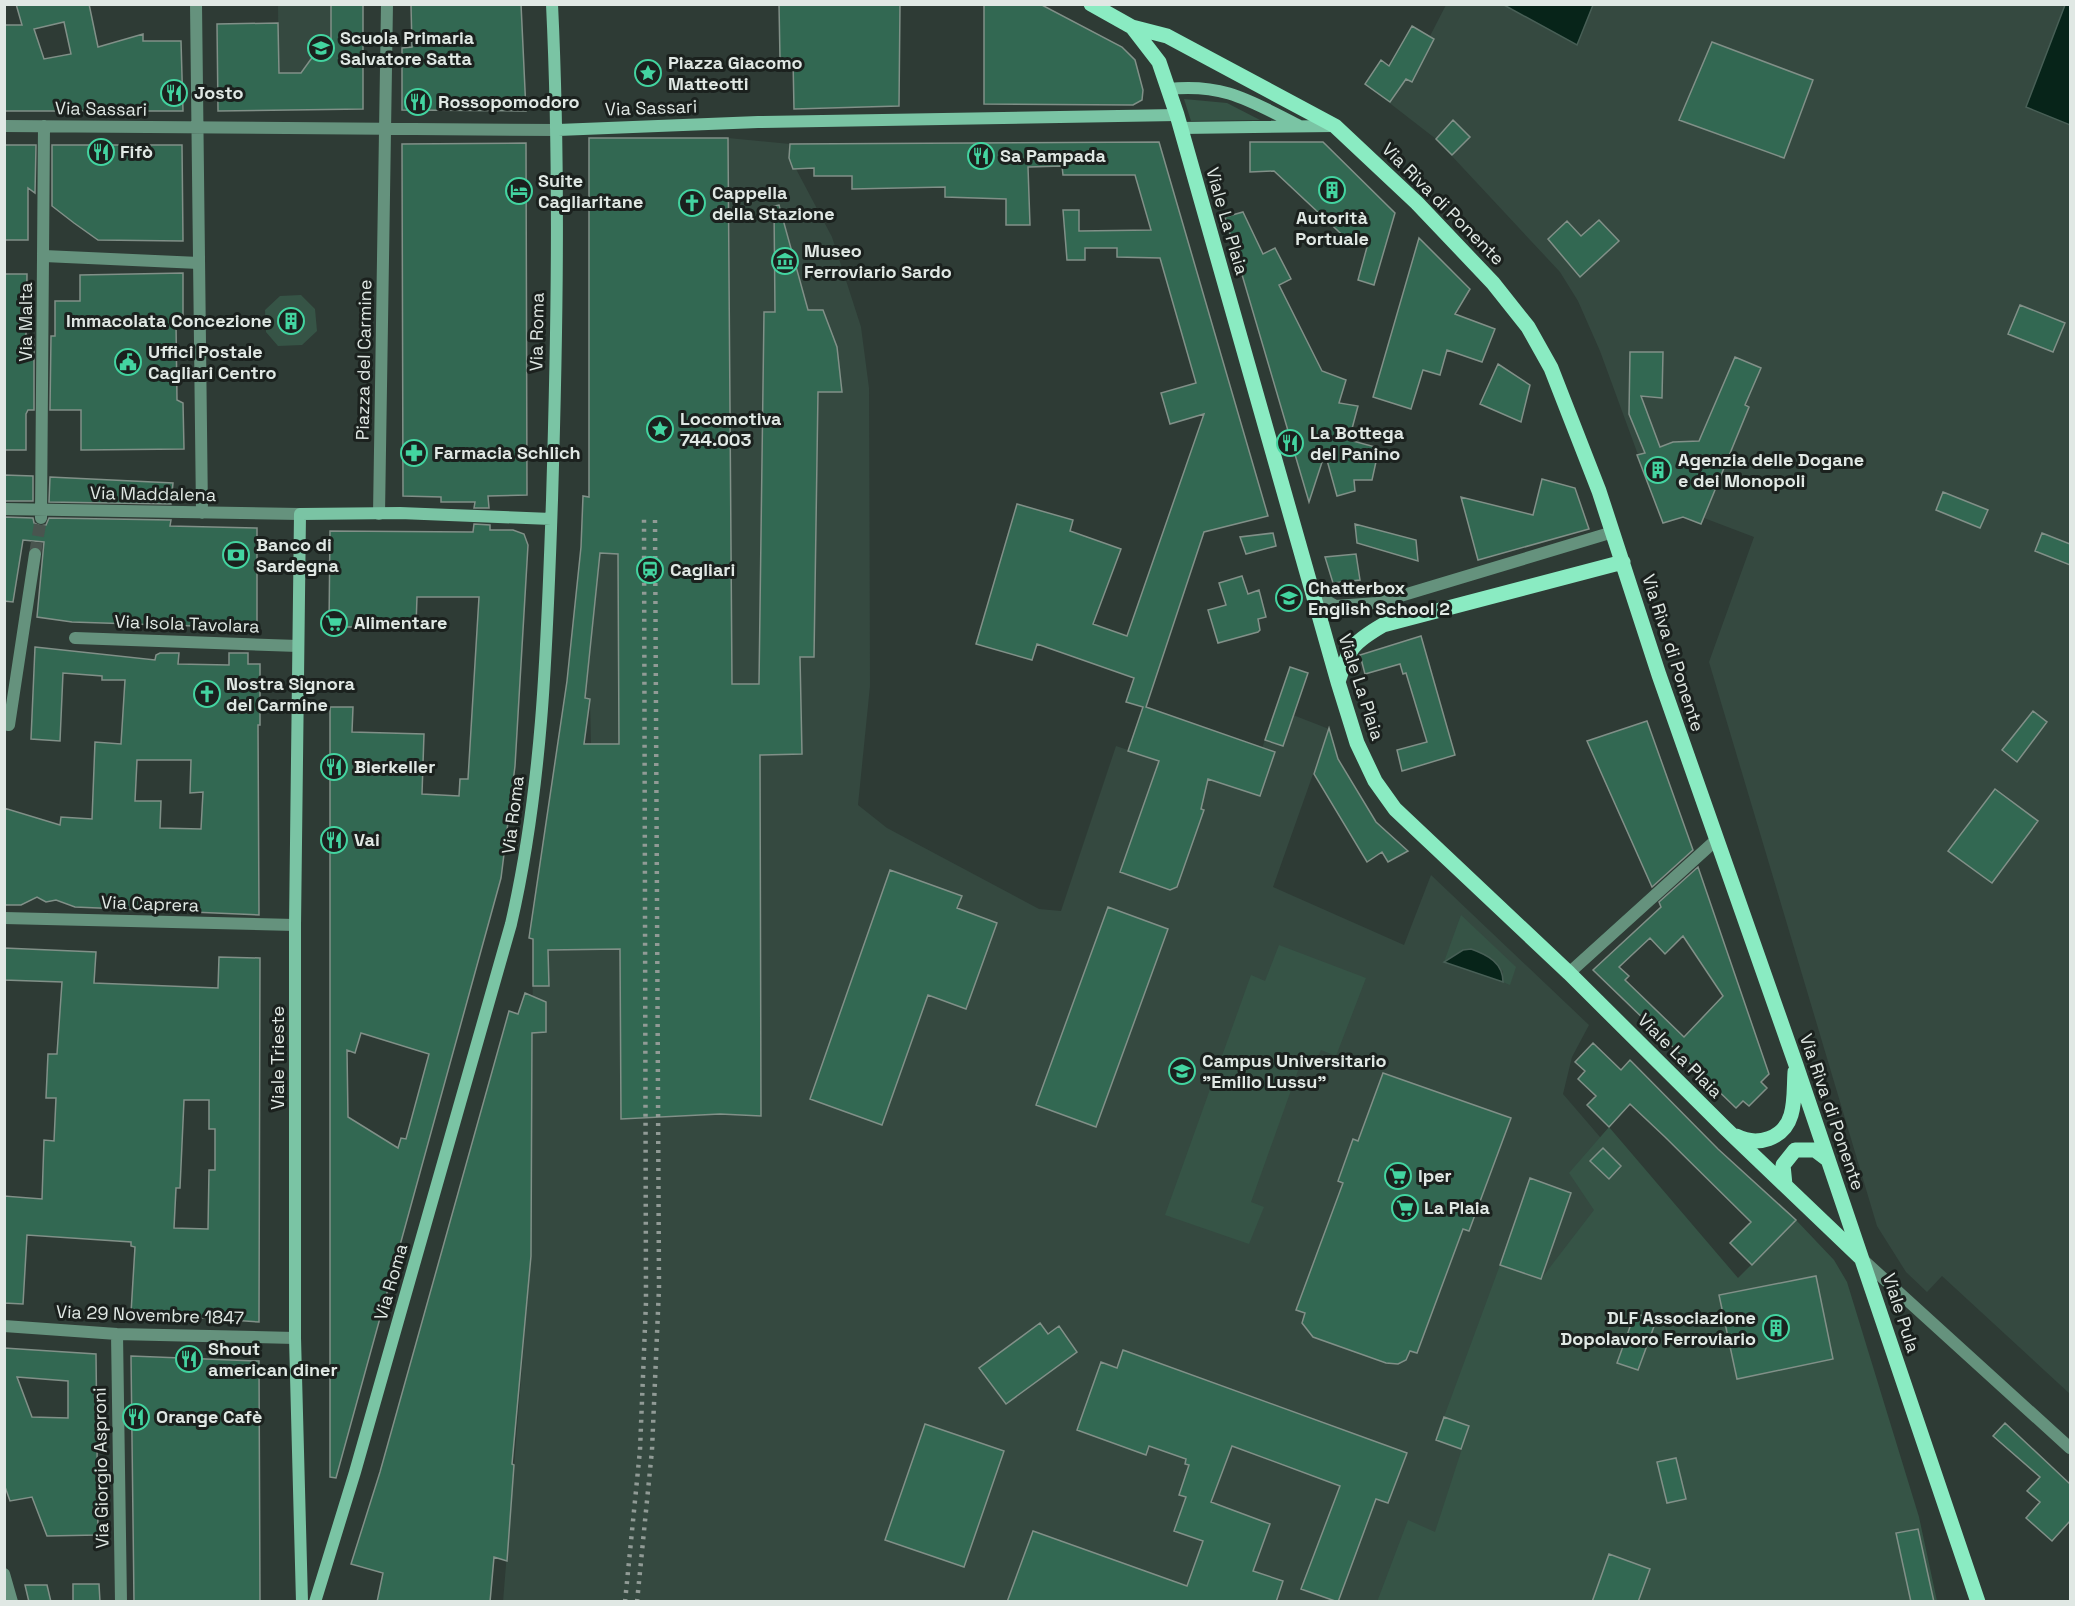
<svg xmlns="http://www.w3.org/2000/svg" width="2075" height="1606" font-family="'Space Grotesk',sans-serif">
<rect width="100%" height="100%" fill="#2e3b35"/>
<path fill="#354940" d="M278,5H363V109L279,110Z
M1446,5H1504L1576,45L1593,5H2065L2026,107L2070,125V1394L1942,1276L1927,1292L1906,1272L1877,1226L1709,662L1754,537L1704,518L1701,524L1690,519V517H1673L1675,519L1663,523L1600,351L1578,301L1560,272L1436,139L1365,84L1381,60L1389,66L1412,26L1430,36Z
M589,138H728L790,144L792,167L796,169L832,237L861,327L869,388L870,686L858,805L887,828L1039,909L1061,911L1116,746L1128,750L1143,707L1262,748L1265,740L1293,715L1329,729L1273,887L1404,945L1431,875L1589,1025L1572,1057L1563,1094L1600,1137L1650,1445L1685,1601L503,1602L531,1256L533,939L529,938L537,894L591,744L590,699L585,698L604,519L597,497H589Z"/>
<path fill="#365446" d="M1184,99L1227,103L1260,120L1191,121Z
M301,295L315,309L317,331L302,345L278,346L266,332L265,310L280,296Z
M1461,915L1516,967L1510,985L1503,982V971C1478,949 1473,943 1444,962Z
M1279,945L1366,978L1336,1056L1321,1050L1312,1068L1300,1065L1251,1202L1264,1207L1249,1244L1165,1215L1251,975L1265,981Z
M1609,1127L1738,1278L1796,1220L1834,1260L1847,1282L1919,1517L1937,1601L1377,1602L1408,1520L1435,1532L1469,1427L1444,1417L1500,1265L1541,1279L1594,1210L1569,1173Z"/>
<path fill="#072419" stroke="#485f56" stroke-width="1.5" d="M1504,5H1593L1577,45Z
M2065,5H2070V125L2026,107Z
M1471,949C1488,955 1503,963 1503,982L1444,962L1463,950Z"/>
<path fill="#326852" stroke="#819088" stroke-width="1.5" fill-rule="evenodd" d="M16,4H89L98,47L143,34V41H181L183,111H4V25H22ZM64,22L71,54L44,59L34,29Z
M331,4H363V109L218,111L217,24L278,23L279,73H301L311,59L331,46Z
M521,4L526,111L402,110V48L412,47L411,5Z
M779,4H900L899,106L794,109L793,59H780Z
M984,4H1040L1122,47L1135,60L1143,90L1142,100L1133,105L984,104Z
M1412,26L1434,39L1412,82L1406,79L1390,102L1365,84L1381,60L1389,66Z
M1712,42L1813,80L1784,158L1679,120Z
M1453,120L1470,137L1452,155L1436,139Z
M589,138H728L732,684H759L764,312H775L774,206L779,205L808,310H823L837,347L842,392H818L814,657H800L802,754L760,755L761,1116L720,1114L621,1119L620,949L548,950L549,986H533V939L529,938L567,681L581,547L583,496L589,497ZM600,553L618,554L619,744H584L590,699L585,698Z
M1159,142L1268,516L1204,532L1146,707L1275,752L1260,796L1208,779L1201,809L1204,810L1177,887L1170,890L1120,872L1159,761L1128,751L1143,707L1126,702L1134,678L1037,644L1032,660L976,644L1017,504L1073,520L1070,531L1121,549L1093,624L1127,636L1204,414L1170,424L1161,393L1196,383L1160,258L1117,257V248H1085V260H1067L1063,210H1079V231L1151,230L1135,175H1063L1062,166L1028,167L1030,225H1006V199L945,197V187L852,189V176H814V168L793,169L789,158L790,144Z
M1250,142H1323L1395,213L1374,285L1358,280L1367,247L1352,244L1274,171L1250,172Z
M526,143L527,495L488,496L489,508H474L475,502H441V497L403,496L402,144Z
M4,145H36L35,193L28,188V240H4Z
M52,145H182L183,241L98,240L74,223L52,206Z
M1243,212L1263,254L1275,248L1291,279L1279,285L1322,371L1346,380L1339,403L1358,406L1349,440L1379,448L1372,480H1354L1355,491L1337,496L1325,453L1309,502L1225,217Z
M1599,220L1619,241L1580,277L1548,239L1567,221L1581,236Z
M1419,238L1470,289L1455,314L1495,329L1482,362L1447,350L1440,375L1423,370L1411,409L1373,397Z
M183,273V319L176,323L177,400L183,403L184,449L81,450V410H50L51,336H55V301H80V275Z
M4,274H27L26,336H34V410H28L26,414V450H4Z
M2020,305L2065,323L2053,352L2008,334Z
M1630,352H1663L1662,398L1641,396L1660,447L1673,442L1699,441L1735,357L1761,368L1745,405L1749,407L1701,524L1683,517L1663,523L1637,455L1645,453L1629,414Z
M1498,364L1530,385L1521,422L1480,404Z
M4,475L33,476V501H4Z
M50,477L173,483L171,504L49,502Z
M1542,479L1575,488L1589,529L1478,560L1461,497L1533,515Z
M1943,492L1988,510L1980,528L1936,510Z
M4,517L33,518L34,523L40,526L46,525L49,518L171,520L170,526L257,528V628L72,622L37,617L44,542L23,540L13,602L4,601Z
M474,524L490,525V530H513L524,534L528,545L515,766L501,878L336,1478L330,1477V707H353L352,732L424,734L422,794L459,796L460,779H468L479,597H417L416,627H329L330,531L473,532ZM361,1033L429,1054L406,1139L401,1138L398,1148L348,1117L347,1050L355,1053Z
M1355,524L1416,540L1418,561L1357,543Z
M1273,533L1276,546L1246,554L1240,537Z
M2042,533L2070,544V565L2035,551Z
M1356,554L1360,580L1333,583L1325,557Z
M1242,576L1248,594L1259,590L1266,617L1258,619L1260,630L1258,632L1218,643L1208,610L1226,605L1219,583Z
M1421,636L1455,755L1402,771L1397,750L1427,742L1406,673L1403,674L1400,664L1365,674L1360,655Z
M35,647L155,660L156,655L160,653H179L178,664L229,665V653H248V664H260V725H258L259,915L75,907L56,900L46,902L37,897L21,905H4V808L60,825L61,817L92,819L95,742L121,744L125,680H102V676L63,673L60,741L31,739ZM137,760H191L190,793L203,792L201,829L160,828L161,801H135Z
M1290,667L1308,673L1283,746L1265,740Z
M2033,711L2047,722L2017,762L2002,750Z
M1647,721L1693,850L1652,887L1587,741Z
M1329,728L1338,759L1376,822L1408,851L1388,862L1382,852L1367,862L1314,774Z
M1995,789L2038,821L1992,883L1948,851Z
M1698,867L1769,1074L1761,1082L1767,1088L1749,1106L1743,1101L1736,1108L1593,970L1661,907L1659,902ZM1683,936L1723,996L1684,1037L1625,980L1629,976L1619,967L1650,938L1665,954Z
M890,870L962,896L957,908L997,923L966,1009L928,995L882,1125L810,1099Z
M1108,907L1168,929L1096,1127L1036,1105Z
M4,948L96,952L94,983L218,988L219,957L260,958L259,1322L131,1313L135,1247L131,1246V1242L27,1235L23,1304L4,1303V1196L42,1199L44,1140L54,1141L56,1098H46L48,1054H57L62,982L4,980ZM184,1100H209V1129H215V1170H209L208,1229L174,1228L176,1188H180Z
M525,993L546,1002V1032L532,1033L531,1256L512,1464L514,1465L507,1561L494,1557L490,1602H377L383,1573L351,1564L380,1472L509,1011L518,1014Z
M1593,1043L1621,1070L1630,1060L1718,1149L1796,1220L1752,1265L1730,1243L1751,1222L1665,1137L1630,1104L1609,1127L1587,1105L1596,1096L1578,1079L1585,1071L1575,1062Z
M1383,1073L1511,1118L1469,1231L1463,1229L1417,1353L1410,1351L1406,1360L1398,1364L1386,1363L1313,1337L1302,1323L1305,1313L1296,1310L1343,1183L1338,1181L1353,1139L1358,1141Z
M1603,1148L1621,1166L1609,1179L1590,1161Z
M1530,1178L1571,1193L1541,1279L1500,1265Z
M1816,1276L1833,1359L1737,1379L1719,1295Z
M1635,1313L1656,1321L1638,1370L1617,1363Z
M1040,1323L1048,1334L1059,1326L1077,1352L1006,1404L979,1368Z
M4,1348L96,1354L98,1535L47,1536L32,1497L10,1501L4,1484ZM17,1377L68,1381V1418L32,1417Z
M1123,1350L1407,1453L1388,1503L1376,1499L1338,1602L1301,1589L1340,1486L1232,1446L1211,1502L1270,1524L1253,1571L1283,1581L1276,1602H1007L1033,1531L1187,1586L1203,1541L1174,1531L1186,1497L1179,1495L1189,1465L1185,1464L1186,1459L1149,1446L1146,1455L1077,1430L1101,1362L1117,1368Z
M131,1356L259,1361L260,1602H134Z
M1444,1417L1469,1426L1461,1449L1436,1440Z
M2005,1423L2070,1484V1521L2052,1541L2026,1518L2040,1502L2027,1491L2040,1477L1993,1436Z
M925,1424L1004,1451L964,1567L885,1540Z
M1676,1458L1686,1499L1667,1503L1657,1462Z
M1918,1529L1934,1602H1911L1896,1533Z
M1609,1554L1650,1569L1638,1602H1592Z
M73,1584H99L100,1602H73Z
M25,1585H47L51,1602H29Z"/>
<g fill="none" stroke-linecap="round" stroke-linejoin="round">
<path stroke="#49554f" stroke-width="12" stroke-dasharray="12 6" stroke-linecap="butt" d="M35,554L41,518"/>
<path stroke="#65927d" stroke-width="12" d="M196,4L202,513
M4,126L558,130
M44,256L199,263
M4,509L300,514
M379,514L387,4
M41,518L44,126
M1312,584L1325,600L1335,606L1377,603L1613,532
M75,638L298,646
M4,724L9,725L35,554
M4,918L295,925
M1569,973L1716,840
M1862,1259L2070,1448
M4,1326L117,1334L295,1338
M117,1334L121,1602
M4,1574L12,1602"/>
<path stroke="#7ac4a4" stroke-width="12" d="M1168,89C1224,83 1250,101 1298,125
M1181,128L1333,126
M558,130L758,122L1177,115
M302,1602L295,1338V925L300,514L400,513L551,519
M315,1602L355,1472L511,924C543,785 547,643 552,500C557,335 560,170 552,4"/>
<path stroke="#8aebc2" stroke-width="15" d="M1091,4L1132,27L1167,36L1335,126L1417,203L1493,283L1528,327L1551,368L1599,491L1659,675L1796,1065L1978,1602
M1132,27L1159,62L1177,115L1338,682L1357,743L1375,781L1395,809L1569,973L1726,1129L1860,1257
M1338,682C1349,648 1352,643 1383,625L1623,562
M1736,1136C1757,1147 1784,1139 1791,1115C1795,1102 1794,1086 1795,1072
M1785,1185L1783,1165L1795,1150H1815L1827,1159"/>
<path stroke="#919b96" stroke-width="4.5" stroke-dasharray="3 6" stroke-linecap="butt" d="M625,1602L640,1450L646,1302L644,518
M637,1602L652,1450L659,1288L655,519"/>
</g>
<defs>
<symbol id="school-ring" viewBox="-11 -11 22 22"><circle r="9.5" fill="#1b211e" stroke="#43d4a0" stroke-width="1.5"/><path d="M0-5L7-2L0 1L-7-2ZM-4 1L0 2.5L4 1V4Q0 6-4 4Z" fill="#43d4a0"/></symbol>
<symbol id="sight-ring" viewBox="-11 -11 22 22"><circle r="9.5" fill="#1b211e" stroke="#43d4a0" stroke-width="1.5"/><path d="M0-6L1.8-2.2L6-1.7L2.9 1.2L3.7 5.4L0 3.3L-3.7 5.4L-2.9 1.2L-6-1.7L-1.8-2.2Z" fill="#43d4a0"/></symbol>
<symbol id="restaurant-ring" viewBox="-11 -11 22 22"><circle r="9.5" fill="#1b211e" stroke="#43d4a0" stroke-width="1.5"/><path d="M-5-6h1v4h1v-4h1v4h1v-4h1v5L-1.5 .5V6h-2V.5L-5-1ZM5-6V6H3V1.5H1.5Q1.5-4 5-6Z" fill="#43d4a0"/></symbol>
<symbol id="building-ring" viewBox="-11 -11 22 22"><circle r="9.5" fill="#1b211e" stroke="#43d4a0" stroke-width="1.5"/><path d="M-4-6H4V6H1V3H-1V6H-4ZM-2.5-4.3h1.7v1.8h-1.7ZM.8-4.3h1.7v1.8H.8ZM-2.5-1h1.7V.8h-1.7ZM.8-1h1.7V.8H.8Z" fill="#43d4a0"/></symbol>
<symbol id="hotel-ring" viewBox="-11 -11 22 22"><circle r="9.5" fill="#1b211e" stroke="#43d4a0" stroke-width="1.5"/><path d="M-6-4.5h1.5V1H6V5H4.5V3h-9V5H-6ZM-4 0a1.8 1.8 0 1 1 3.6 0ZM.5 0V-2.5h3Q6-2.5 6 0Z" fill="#43d4a0"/></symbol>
<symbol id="church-ring" viewBox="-11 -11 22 22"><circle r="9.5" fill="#1b211e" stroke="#43d4a0" stroke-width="1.5"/><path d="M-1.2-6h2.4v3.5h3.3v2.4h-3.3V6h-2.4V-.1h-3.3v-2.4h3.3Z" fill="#43d4a0"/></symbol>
<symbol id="museum-ring" viewBox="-11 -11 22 22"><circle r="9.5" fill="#1b211e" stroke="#43d4a0" stroke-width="1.5"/><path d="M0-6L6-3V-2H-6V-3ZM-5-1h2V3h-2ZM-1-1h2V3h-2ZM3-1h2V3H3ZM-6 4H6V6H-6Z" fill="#43d4a0"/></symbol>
<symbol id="civic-ring" viewBox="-11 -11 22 22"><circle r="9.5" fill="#1b211e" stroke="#43d4a0" stroke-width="1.5"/><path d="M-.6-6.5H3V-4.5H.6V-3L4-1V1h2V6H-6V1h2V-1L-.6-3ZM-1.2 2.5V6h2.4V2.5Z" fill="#43d4a0"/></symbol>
<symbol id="pharmacy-ring" viewBox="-11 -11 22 22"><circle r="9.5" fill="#1b211e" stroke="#43d4a0" stroke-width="1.5"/><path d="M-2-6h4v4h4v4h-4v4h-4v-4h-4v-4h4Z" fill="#43d4a0"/></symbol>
<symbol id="bank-ring" viewBox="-11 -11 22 22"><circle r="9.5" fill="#1b211e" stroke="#43d4a0" stroke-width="1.5"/><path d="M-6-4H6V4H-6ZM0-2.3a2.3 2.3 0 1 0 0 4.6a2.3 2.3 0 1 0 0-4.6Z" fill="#43d4a0"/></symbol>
<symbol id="station-ring" viewBox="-11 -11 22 22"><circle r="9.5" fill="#1b211e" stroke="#43d4a0" stroke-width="1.5"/><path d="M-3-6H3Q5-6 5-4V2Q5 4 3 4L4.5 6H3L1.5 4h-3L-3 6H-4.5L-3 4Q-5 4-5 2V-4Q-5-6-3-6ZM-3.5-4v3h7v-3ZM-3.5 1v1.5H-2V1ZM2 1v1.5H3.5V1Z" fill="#43d4a0"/></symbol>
<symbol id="supermarket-ring" viewBox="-11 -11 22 22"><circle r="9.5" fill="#1b211e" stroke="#43d4a0" stroke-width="1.5"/><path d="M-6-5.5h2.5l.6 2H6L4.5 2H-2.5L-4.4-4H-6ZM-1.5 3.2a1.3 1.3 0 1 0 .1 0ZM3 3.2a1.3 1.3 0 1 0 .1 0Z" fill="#43d4a0"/></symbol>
<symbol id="university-ring" viewBox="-11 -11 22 22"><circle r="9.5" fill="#1b211e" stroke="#43d4a0" stroke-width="1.5"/><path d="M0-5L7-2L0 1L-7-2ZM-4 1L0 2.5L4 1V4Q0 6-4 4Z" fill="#43d4a0"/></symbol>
</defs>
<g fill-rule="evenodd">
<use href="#school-ring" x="306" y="33" width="30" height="30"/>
<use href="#sight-ring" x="633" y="58" width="30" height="30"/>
<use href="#restaurant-ring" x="159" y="78" width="30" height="30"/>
<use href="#restaurant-ring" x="403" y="87" width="30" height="30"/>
<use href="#restaurant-ring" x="86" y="137" width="30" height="30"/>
<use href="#restaurant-ring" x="966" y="141" width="30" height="30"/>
<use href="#building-ring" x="1317" y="175" width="30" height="30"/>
<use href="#hotel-ring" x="504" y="176" width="30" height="30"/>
<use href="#church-ring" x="677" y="188" width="30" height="30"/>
<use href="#museum-ring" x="770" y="246" width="30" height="30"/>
<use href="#building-ring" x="276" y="306" width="30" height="30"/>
<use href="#civic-ring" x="113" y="347" width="30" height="30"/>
<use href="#sight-ring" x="645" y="414" width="30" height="30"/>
<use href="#restaurant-ring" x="1275" y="428" width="30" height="30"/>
<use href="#pharmacy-ring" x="399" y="438" width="30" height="30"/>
<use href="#building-ring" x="1643" y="455" width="30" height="30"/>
<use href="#bank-ring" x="221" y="540" width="30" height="30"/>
<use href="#station-ring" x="635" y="555" width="30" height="30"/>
<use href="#school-ring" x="1274" y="583" width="30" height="30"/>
<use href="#supermarket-ring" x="319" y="608" width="30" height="30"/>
<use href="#church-ring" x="192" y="679" width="30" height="30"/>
<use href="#restaurant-ring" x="319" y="752" width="30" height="30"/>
<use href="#restaurant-ring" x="319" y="825" width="30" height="30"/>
<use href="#university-ring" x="1167" y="1056" width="30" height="30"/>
<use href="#supermarket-ring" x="1383" y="1161" width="30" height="30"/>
<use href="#supermarket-ring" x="1390" y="1193" width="30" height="30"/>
<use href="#building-ring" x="1761" y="1313" width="30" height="30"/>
<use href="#restaurant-ring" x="174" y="1344" width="30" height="30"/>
<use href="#restaurant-ring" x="121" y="1402" width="30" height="30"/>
</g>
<g text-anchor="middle" stroke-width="6" stroke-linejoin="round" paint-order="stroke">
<g font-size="18" font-weight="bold" fill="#e0e8e4" stroke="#1b211e" text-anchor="start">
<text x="340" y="44">Scuola Primaria<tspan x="340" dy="21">Salvatore Satta</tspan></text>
<text x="668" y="69">Piazza Giacomo<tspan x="668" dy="21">Matteotti</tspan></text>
<text x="194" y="99">Josto</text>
<text x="438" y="108">Rossopomodoro</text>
<text x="120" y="158">Fifò</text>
<text x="1000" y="162">Sa Pampada</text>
<text x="538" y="187">Suite<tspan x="538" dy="21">Cagliaritane</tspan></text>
<text x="712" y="199">Cappella<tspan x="712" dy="21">della Stazione</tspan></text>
<text x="1332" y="224" text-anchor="middle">Autorità<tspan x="1332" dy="21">Portuale</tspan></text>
<text x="804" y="257">Museo<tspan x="804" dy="21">Ferroviario Sardo</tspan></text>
<text x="272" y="327" text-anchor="end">Immacolata Concezione</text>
<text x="148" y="358">Uffici Postale<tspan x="148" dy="21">Cagliari Centro</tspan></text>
<text x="680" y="425">Locomotiva<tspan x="680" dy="21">744.003</tspan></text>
<text x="1310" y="439">La Bottega<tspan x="1310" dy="21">del Panino</tspan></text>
<text x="434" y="459">Farmacia Schlich</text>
<text x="1678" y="466">Agenzia delle Dogane<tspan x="1678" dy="21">e dei Monopoli</tspan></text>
<text x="256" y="551">Banco di<tspan x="256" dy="21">Sardegna</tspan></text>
<text x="670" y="576">Cagliari</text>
<text x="1308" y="594">Chatterbox<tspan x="1308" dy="21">English School 2</tspan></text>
<text x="354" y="629">Alimentare</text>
<text x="226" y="690">Nostra Signora<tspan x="226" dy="21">del Carmine</tspan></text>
<text x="354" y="773">Bierkeller</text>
<text x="354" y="846">Vai</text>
<text x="1202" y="1067">Campus Universitario<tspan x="1202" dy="21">"Emilio Lussu"</tspan></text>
<text x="1418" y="1182">Iper</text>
<text x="1424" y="1214">La Plaia</text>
<text x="1756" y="1324" text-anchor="end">DLF Associazione<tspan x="1756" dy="21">Dopolavoro Ferroviario</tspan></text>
<text x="208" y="1355">Shout<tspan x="208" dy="21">american diner</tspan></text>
<text x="156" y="1423">Orange Cafè</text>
</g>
<g font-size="18" fill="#e0e8e4" stroke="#1b211e">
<text transform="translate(651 108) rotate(-2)" y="6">Via Sassari</text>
<text transform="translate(101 109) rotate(1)" y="6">Via Sassari</text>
<text transform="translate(1443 204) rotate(45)" y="6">Via Riva di Ponente</text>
<text transform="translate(1227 221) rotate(74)" y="6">Viale La Plaia</text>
<text transform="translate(26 322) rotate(-90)" y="6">Via Malta</text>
<text transform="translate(537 332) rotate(-89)" y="6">Via Roma</text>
<text transform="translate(364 360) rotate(-89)" y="6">Piazza del Carmine</text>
<text transform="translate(153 494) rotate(1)" y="6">Via Maddalena</text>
<text transform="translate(187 624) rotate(2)" y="6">Via Isola Tavolara</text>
<text transform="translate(1673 653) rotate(72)" y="6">Via Riva di Ponente</text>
<text transform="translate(1361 687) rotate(72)" y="6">Viale La Plaia</text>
<text transform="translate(513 815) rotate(-83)" y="6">Via Roma</text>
<text transform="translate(150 904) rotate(2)" y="6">Via Caprera</text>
<text transform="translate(1680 1056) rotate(45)" y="6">Viale La Plaia</text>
<text transform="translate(278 1058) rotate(-90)" y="6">Viale Trieste</text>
<text transform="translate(1832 1112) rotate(71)" y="6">Via Riva di Ponente</text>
<text transform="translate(391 1282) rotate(-74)" y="6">Via Roma</text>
<text transform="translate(1901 1313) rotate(72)" y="6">Viale Pula</text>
<text transform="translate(150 1315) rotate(2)" y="6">Via 29 Novembre 1847</text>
<text transform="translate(101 1468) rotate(-91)" y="6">Via Giorgio Asproni</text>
</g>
</g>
<rect width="2075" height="1606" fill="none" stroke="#e0e8e4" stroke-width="12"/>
</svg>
